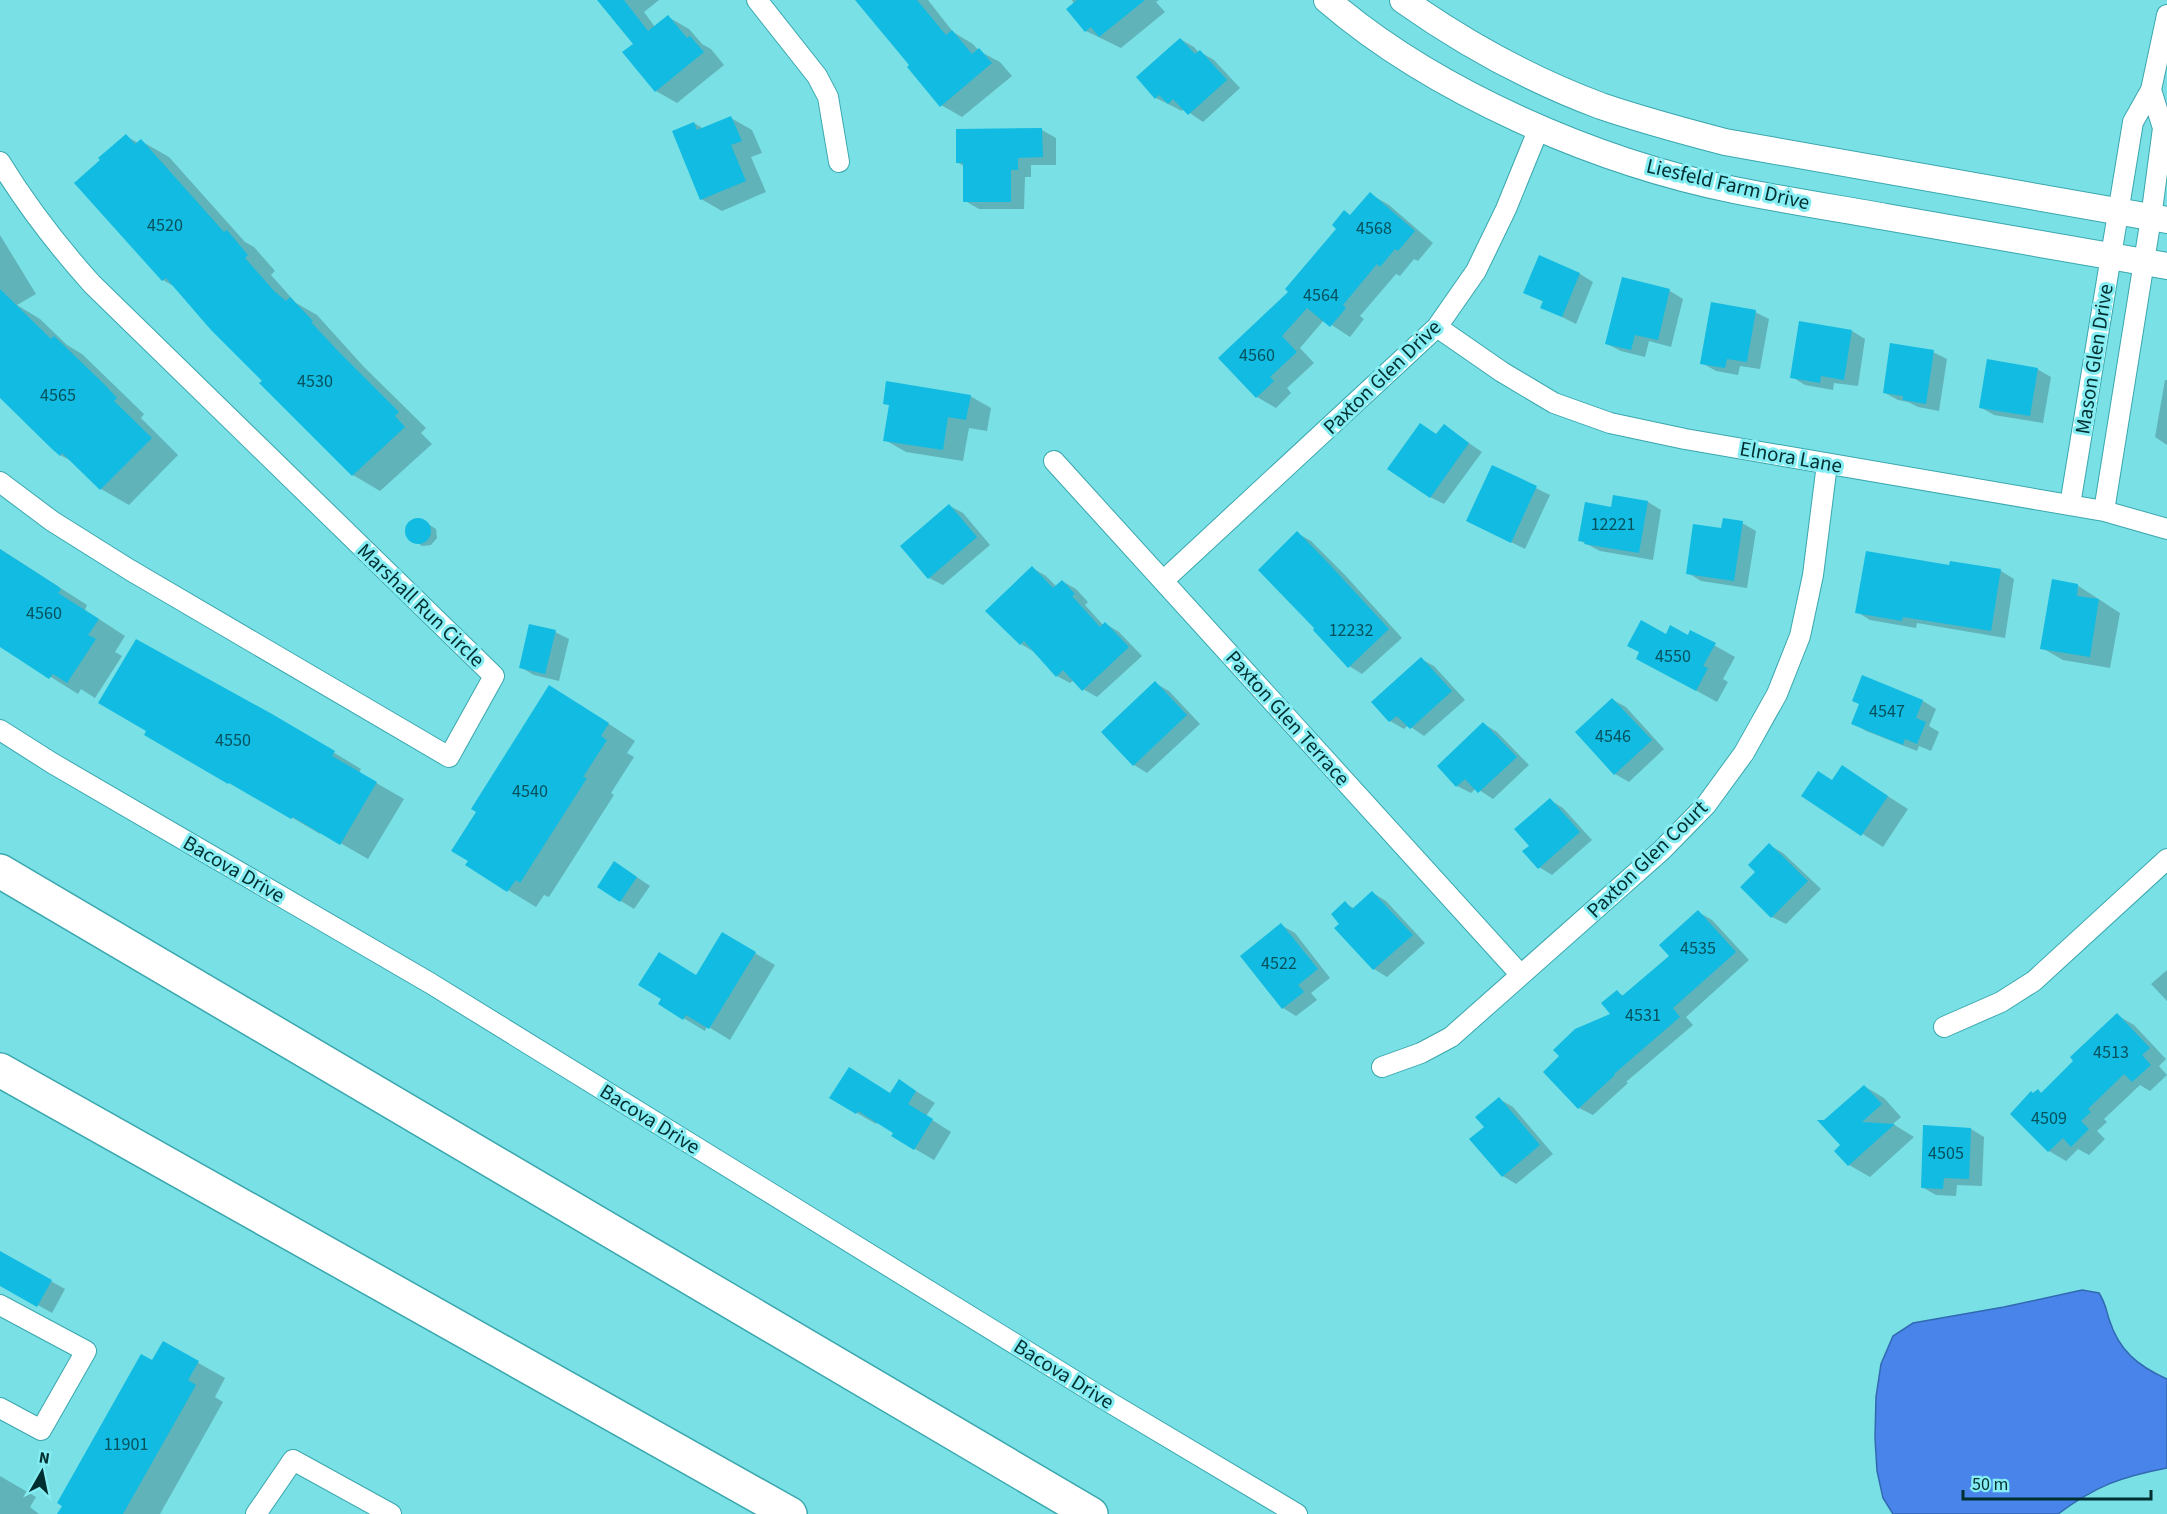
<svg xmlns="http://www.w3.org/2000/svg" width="2167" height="1514" font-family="'Source Sans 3',sans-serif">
<rect width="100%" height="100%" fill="#79e0e6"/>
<path fill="#4884e9" stroke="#326ab2" stroke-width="1.5" d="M2082,1290L2099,1293C2105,1302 2106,1309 2109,1319C2119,1351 2138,1366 2167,1379V1468C2120,1477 2096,1486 2058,1514H1893L1883,1498L1877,1471L1875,1438L1876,1397L1881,1364L1893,1336L1913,1323L2004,1307Z"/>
<path fill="#0003" d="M599,0H659L644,12L655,27L668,17L689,29L702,44L711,49L724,65L677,103L656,91L635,44Z
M859,0H928L953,32L973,44L979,51L1000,62L1012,76L962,117L941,105Z
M1072,0H1159L1156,2L1165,12L1121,48L1086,31Z
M1180,39L1194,47L1199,53L1200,52L1214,60L1240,88L1203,122L1184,109L1182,111L1156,98Z
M731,118L752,130L762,153L751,157L766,192L722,211L701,199L694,123L704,129Z
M1042,130L1056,138V165H1031V177H1025L1024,209H979L965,201V167L957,162Z
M126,136L138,143L141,141L169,157L245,242L254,247L275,271L271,275L296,303L317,315L364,367L426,428L421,433L432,444L380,491L353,475L177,288L163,280L76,183Z
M1370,194L1389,205L1433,243L1418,261L1414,259L1400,276L1396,274L1360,316L1364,319L1350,337L1324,320L1300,348L1314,363L1287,388L1291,393L1276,408L1257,397L1291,292Z
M0,235L36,294L17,305L40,319L67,345L82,354L144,414L141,418L178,455L129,505L101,489L75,463L60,455L0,396Z
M1539,257L1580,274L1593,282L1576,324L1542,307L1544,302L1525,293Z
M1670,291L1683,299L1671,347L1649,341L1645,357L1621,351L1607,344Z
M1755,312L1769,319L1760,369L1740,366L1738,375L1716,371L1702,363Z
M1852,331L1865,339L1858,386L1834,383L1833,390L1805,385L1792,377Z
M1933,352L1947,359L1939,411L1918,407L1908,402L1898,400L1885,393Z
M2037,369L2051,377L2043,423L1994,415L1980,407Z
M2165,380H2167V445L2155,437Z
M970,396L991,408L987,431L969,428L963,461L906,452L885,440L891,406L884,403Z
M1420,425L1438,435L1444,426L1482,452L1444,504L1430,497Z
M1493,467L1550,495L1525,549L1468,521Z
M1614,496L1648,502L1661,510L1653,560L1600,551L1579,540L1612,509Z
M950,506L963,513L990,545L943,585L929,578Z
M413,520H422L436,529L437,538L431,545L422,546L408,536L407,527Z
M1742,523L1756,531L1747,588L1701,581L1688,573L1722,529Z
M1297,533L1311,541L1345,575L1402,638L1362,674L1349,666Z
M0,549L87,605L85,610L125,636L115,652L122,656L95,698L81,689L78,694L0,645Z
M1951,563L2001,571L2014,579L2005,638L1917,623L1916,628L1870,620L1857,612L1950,567Z
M1032,568L1046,576L1057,587L1062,581L1076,589L1088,602L1085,605L1104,626L1106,624L1119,632L1142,656L1097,697L1083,689L1074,680L1070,683L1057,676L1034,652L1021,644Z
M2077,585L2120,613L2110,668L2063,660L2042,648Z
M555,632L569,639L559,681L534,675L520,667Z
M1691,632L1735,657L1723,679L1728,682L1717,702L1659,670L1641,653L1667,636L1688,637Z
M1421,659L1434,666L1465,700L1424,736L1408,725L1404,729L1390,721Z
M1155,683L1169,691L1200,724L1147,773L1134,765Z
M1613,700L1626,707L1664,749L1629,782L1615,774Z
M1923,701L1936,709L1929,726L1939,732L1931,751L1919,746L1917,751L1866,731L1853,723L1861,704Z
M577,703L635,741L627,753L634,757L611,793L614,795L549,897L544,895L536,907L467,865Z
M1484,724L1497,732L1529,765L1493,799L1476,788L1471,793L1457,786Z
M300,732L361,769L359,773L404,799L368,859L321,832L320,834L257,797Z
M1842,767L1908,809L1883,847L1803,796L1833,781Z
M1550,800L1563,808L1592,840L1552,875L1539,867L1531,846Z
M1769,845L1783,853L1821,889L1786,924L1772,917L1757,872Z
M628,871L650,886L634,909L621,901Z
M1373,893L1386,901L1425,943L1387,977L1374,969L1341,924L1345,903L1355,909Z
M1698,912L1712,920L1749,960L1686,1017L1693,1025L1626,1082L1628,1083L1593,1115L1579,1108L1612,1014L1617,992L1624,996L1671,956Z
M1281,925L1295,933L1330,978L1311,993L1317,1000L1296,1016L1283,1008Z
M743,946L775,965L730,1040L707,1026L705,1031L660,1004L697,976Z
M2167,970V1001L2151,984Z
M2117,1015L2134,1025L2166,1059L2159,1066L2167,1075L2150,1091L2140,1085L2104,1119L2107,1122L2097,1131L2105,1139L2089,1155L2078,1149L2066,1161L2049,1151L2034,1094L2038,1091L2043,1094Z
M900,1081L935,1103L926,1116L951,1132L934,1160L893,1136L895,1132L878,1121L876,1124L831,1098L891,1094Z
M1864,1086L1884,1098L1901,1117L1893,1124L1914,1137L1870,1177L1849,1165L1836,1151L1842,1145L1825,1122Z
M1499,1099L1513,1107L1553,1154L1516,1184L1503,1176L1471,1139L1486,1127Z
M1971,1129L1984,1137L1982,1186L1957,1185L1956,1196L1936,1195L1922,1187Z
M0,1253L65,1289L52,1313L0,1284Z
M163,1343L225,1378L215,1397L223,1402L160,1514H59Z
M0,1476L36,1497L30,1507L39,1514H0Z"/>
<path fill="#12bbe2" d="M597,0H624L648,31L668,15L687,38L690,36L704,52L655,92L622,52L633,44Z
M855,0H917L946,35L952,30L972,54L979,48L992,63L940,107L907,67L909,65Z
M1077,0H1145L1099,37L1091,27L1085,32L1066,9Z
M1180,38L1195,54L1200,50L1227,80L1188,115L1173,99L1168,104L1159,95L1155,99L1136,77Z
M731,116L742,141L731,145L746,181L700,200L672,131L694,122L697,130Z
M1042,128L1043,157L1018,158V170H1011V202H963V163H956V129Z
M126,134L135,144L141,139L224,232L227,230L248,255L245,258L274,291L286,301L290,297L313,321L311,322L337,350L399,412L395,416L405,427L352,476L259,383L262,381L211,330L166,278L162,281L74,183L100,160L98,158Z
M1370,192L1415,231L1398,251L1395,249L1380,267L1377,264L1343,305L1346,308L1330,327L1307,308L1282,336L1297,352L1270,377L1274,381L1256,398L1218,358L1288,292L1285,289L1336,229L1332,225L1344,210L1350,215Z
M1539,255L1580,273L1562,317L1540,308L1543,301L1523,293Z
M1622,277L1670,289L1658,340L1635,335L1631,350L1605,344Z
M0,289L51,339L54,336L104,384L117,398L114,401L152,438L100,490L62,453L60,456L52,449L0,398Z
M1711,302L1756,310L1747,362L1727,359L1725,368L1700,364Z
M1799,321L1852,330L1844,380L1821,376L1820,383L1790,378Z
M1890,343L1934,350L1926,404L1903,400V396L1883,393Z
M1987,359L2038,368L2030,416L1979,408Z
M886,381L971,395L966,420L948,417L943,450L883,441L889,405L883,404Z
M1420,423L1436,434L1444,424L1469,443L1430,498L1387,469Z
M1492,465L1537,486L1511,543L1466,521Z
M1613,495L1648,501L1639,553L1584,544L1585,542L1578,541L1585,502L1611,507Z
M949,504L977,537L928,579L900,546Z
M1723,518L1743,521L1734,581L1686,574L1693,524L1721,528Z
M405 531a13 13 0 1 1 26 0a13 13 0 1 1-26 0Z
M1297,531L1331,566L1389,629L1348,668L1313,630L1314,628L1258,570Z
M0,549L59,587L61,590L58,593L99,619L88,635L96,639L67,683L53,674L49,679L0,647Z
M1866,551L1949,565L1950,561L2001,569L1991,631L1903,617L1902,621L1855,613Z
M1032,566L1053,588L1062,580L1075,594L1072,596L1100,627L1105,622L1129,647L1082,691L1063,670L1056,677L1024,641L1020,645L985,611Z
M2052,579L2078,584L2077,596L2099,599L2090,657L2040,649Z
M1641,620L1666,634L1670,625L1688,635L1690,630L1716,643L1703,666L1708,668L1696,691L1636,659L1639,652L1627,646Z
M529,624L556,630L545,674L519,668Z
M136,639L272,714L335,751L332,756L377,782L340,845L293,817L291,819L229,783L228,784L144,735L146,731L98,703Z
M1421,657L1452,691L1410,729L1397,716L1389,722L1371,702Z
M1862,675L1923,700L1916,718L1926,722L1917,744L1905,739L1903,745L1851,724L1859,704L1852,701Z
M1155,681L1187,715L1133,766L1101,732Z
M549,685L609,723L601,736L607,740L583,777L587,778L520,883L516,880L507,892L465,865L468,861L451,851L476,812L471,809Z
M1612,698L1652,740L1614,775L1575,732Z
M1483,722L1517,757L1478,793L1465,779L1456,787L1437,766Z
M1842,765L1888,796L1861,836L1801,796L1818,771L1832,780Z
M1550,798L1580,832L1538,869L1522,851L1529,846L1514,829Z
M1769,843L1808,881L1771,918L1740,887L1755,872L1748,865Z
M614,861L637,877L620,902L597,887Z
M1372,891L1413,935L1373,970L1334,928L1339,924L1331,914L1345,901L1352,909Z
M1698,910L1736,952L1673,1008L1680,1017L1614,1074L1615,1075L1578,1109L1543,1072L1559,1056L1553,1050L1575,1029L1610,1014L1601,1003L1617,990L1622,996L1669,956L1659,945Z
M1281,923L1318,969L1298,985L1304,992L1282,1009L1240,956Z
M722,932L756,952L709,1029L686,1015L683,1020L658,1004L661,999L638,985L659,952L696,975Z
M2117,1013L2150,1048L2142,1055L2151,1065L2132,1082L2124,1074L2088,1109L2091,1112L2081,1121L2089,1129L2071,1147L2063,1138L2048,1152L2010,1114L2031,1091L2033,1093L2038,1089L2041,1093L2073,1061L2070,1057Z
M849,1067L890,1093L899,1079L916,1091L908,1104L933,1119L914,1150L891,1136L893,1133L858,1111L856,1114L829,1098Z
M1864,1085L1882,1104L1862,1122L1895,1124L1848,1166L1834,1151L1840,1145L1817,1120H1824Z
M1499,1097L1540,1145L1502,1177L1469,1139L1484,1127L1475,1117Z
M1923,1125L1971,1128L1969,1179L1944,1178L1943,1189L1921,1188Z
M0,1251L52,1280L37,1307L0,1286Z
M163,1341L199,1361L188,1380L196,1385L123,1514H57L62,1506L57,1503L141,1354L152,1360Z"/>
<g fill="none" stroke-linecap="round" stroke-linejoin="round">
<defs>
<path id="minor" d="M757,0L817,76L828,97L839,162
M0,162C27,206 57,245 92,284L494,676L449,757L130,570L52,521L0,482
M1437,327L1502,372L1554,403L1610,423L1685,439L2104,511L2167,529
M1054,461L1521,975
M2070,505L2133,122L2151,90L2167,15
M2104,511L2151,218L2163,128L2151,90
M1163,581L1437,327L1476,271L1506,209L1539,128
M0,730L52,763L430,983L1109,1402L1297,1514
M1944,1027L2001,1002L2034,981L2167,859
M1382,1067L1421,1053L1451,1037L1662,850L1706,805L1744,753L1777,694L1800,636L1813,575L1827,464
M0,1305L86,1351L41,1430L0,1408
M256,1514L293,1460L391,1514"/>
<path id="tertiary" d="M1327,0C1434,92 1596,162 1734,190C1784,200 1835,208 1886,217C1980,233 2073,250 2167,266
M1403,0C1464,43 1531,80 1601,106C1642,120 1683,131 1725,142L2167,220"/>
<path id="motorway" d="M0,871L1091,1514
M0,1070L790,1514"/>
</defs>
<use href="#minor" stroke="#3aa7ad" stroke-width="22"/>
<use href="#tertiary" stroke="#3aa7ad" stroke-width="28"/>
<use href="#motorway" stroke="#3aa7ad" stroke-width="36"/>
<use href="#minor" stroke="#fff" stroke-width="20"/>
<use href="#tertiary" stroke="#fff" stroke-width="26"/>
<use href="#motorway" stroke="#fff" stroke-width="33"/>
</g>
<g text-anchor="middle" stroke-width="6" stroke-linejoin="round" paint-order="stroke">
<g font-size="18" fill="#04525d">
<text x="165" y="231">4520</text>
<text x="1374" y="234">4568</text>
<text x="1321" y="301">4564</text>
<text x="1257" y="361">4560</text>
<text x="315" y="387">4530</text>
<text x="58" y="401">4565</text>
<text x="1613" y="530">12221</text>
<text x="44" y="619">4560</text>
<text x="1351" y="636">12232</text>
<text x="1673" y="662">4550</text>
<text x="1887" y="717">4547</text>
<text x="1613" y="742">4546</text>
<text x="233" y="746">4550</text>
<text x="530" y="797">4540</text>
<text x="1698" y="954">4535</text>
<text x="1279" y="969">4522</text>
<text x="1643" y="1021">4531</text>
<text x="2111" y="1058">4513</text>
<text x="2049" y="1124">4509</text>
<text x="1946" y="1159">4505</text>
<text x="126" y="1450">11901</text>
</g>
<g font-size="21" fill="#002f31" stroke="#86eef3">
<text transform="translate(1728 184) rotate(13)" y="7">Liesfeld Farm Drive</text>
<text transform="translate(2094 359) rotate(-81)" y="7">Mason Glen Drive</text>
<text transform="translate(1382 377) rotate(-44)" y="7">Paxton Glen Drive</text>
<text transform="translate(1791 457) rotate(10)" y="7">Elnora Lane</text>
<text transform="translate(421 605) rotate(44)" y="7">Marshall Run Circle</text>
<text transform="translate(1288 718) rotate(48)" y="7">Paxton Glen Terrace</text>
<text transform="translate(1647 859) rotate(-44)" y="7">Paxton Glen Court</text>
<text transform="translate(234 869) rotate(30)" y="7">Bacova Drive</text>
<text transform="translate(650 1119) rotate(32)" y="7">Bacova Drive</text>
<text transform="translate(1064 1374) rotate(32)" y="7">Bacova Drive</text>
</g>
</g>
<g transform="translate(42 1472) rotate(9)" stroke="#86eef3" stroke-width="4.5" paint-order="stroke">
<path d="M0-4.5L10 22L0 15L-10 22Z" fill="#002f31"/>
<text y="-9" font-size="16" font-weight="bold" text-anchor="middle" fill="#002f31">N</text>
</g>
<path d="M1963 1490v9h188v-9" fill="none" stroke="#002f31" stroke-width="3"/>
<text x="1972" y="1490" font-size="18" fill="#002f31" stroke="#86eef3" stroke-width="4.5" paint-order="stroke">50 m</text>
</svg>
